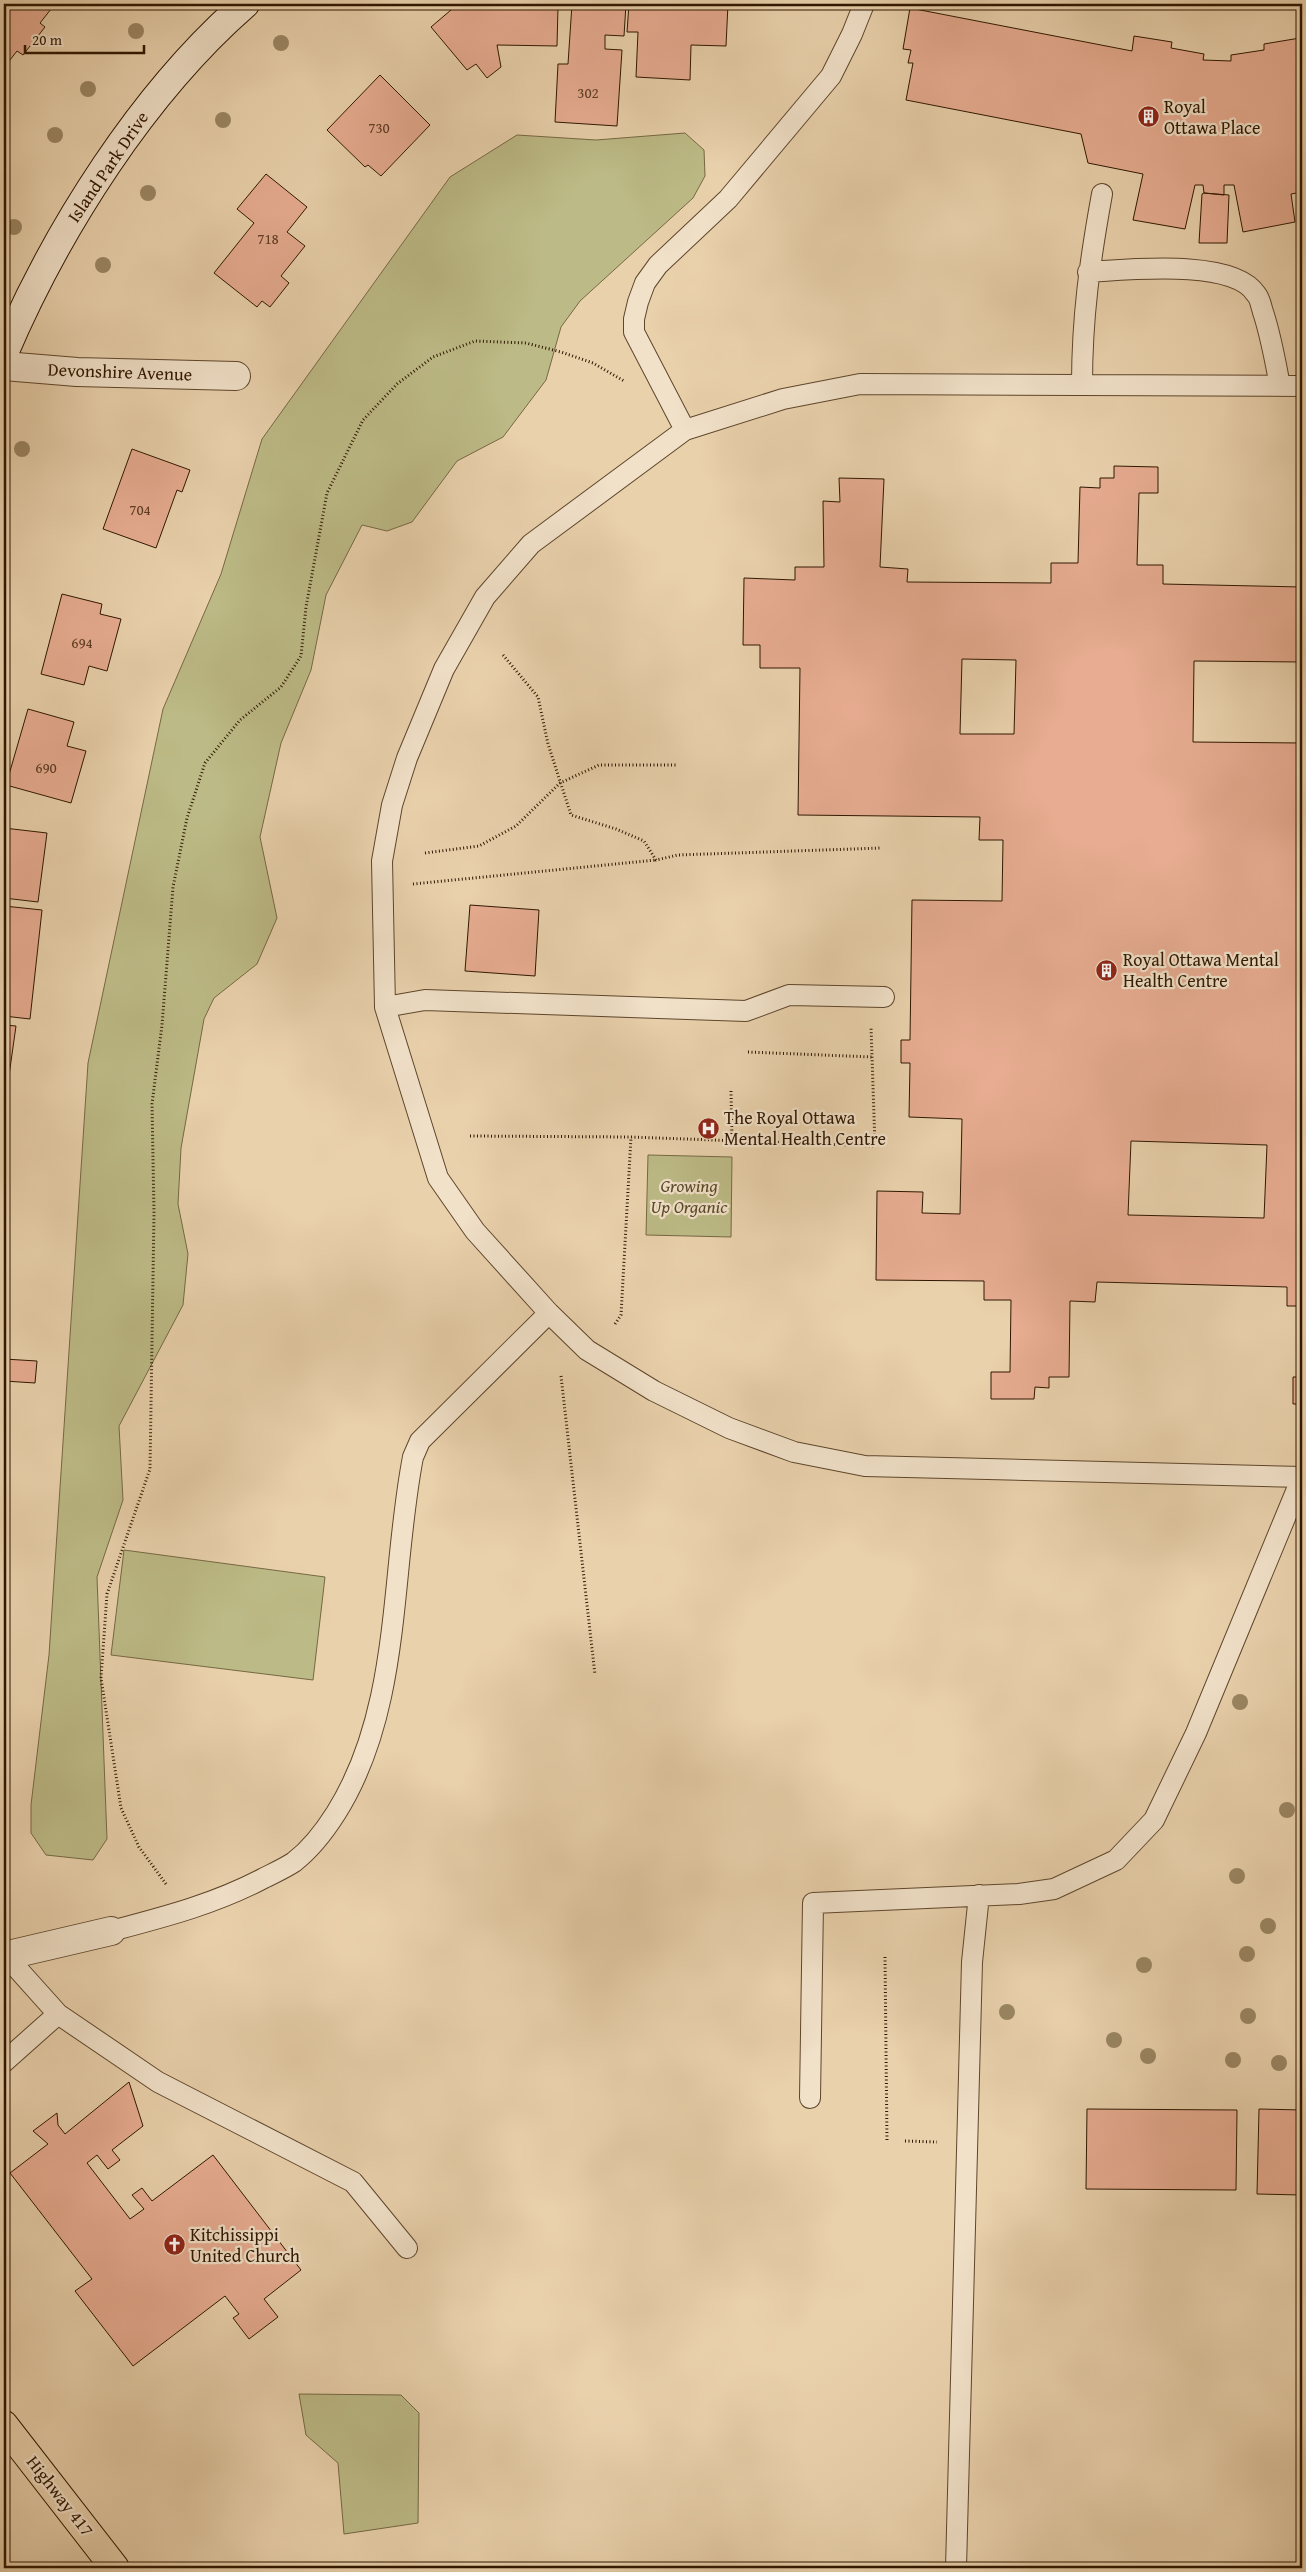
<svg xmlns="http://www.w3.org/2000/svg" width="1306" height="2572" font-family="'Gentium Book Plus',serif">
<rect width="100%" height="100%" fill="#e9d1ac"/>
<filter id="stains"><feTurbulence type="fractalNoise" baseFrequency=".004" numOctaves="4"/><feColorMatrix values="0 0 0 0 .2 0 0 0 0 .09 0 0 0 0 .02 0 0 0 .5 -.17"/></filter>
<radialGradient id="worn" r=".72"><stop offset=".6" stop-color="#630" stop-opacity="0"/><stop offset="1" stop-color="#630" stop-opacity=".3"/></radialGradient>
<path fill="#bcba86" stroke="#766843" d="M685,133L704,150L705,176L693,198L580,301L561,327L546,380L503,437L457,461L412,522L387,531L362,525L326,595L311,670L281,743L260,837L277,918L257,964L214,998L204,1019L181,1148L178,1204L188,1254L183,1305L119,1426L123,1500L97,1577L107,1839L93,1860L46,1855L31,1833V1805L49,1655L88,1063L163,709L221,574L262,439L450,177L517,135L596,140Z
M648,1155L732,1157L731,1237L646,1235Z
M124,1550L325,1577L313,1680L111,1655Z
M299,2394L401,2395L419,2413L418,2523L344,2534L338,2463L306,2435Z"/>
<path fill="#e7ac91" stroke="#2f1700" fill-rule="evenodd" d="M4,4H55L40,23L45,27L23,55L17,51L6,65L4,64Z
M458,4L558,7L557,46L497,45L501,67L487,78L476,64L467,70L431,27Z
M572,4H626L624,36L605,35V49L622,50L617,126L555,122L558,64H568Z
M629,4H728L726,46L691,45L690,80L636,77L638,32H627Z
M910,8L1132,51L1134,36L1172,42L1171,48L1204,54L1203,60L1231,61V55L1264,50V44L1300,38L1302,192L1291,194L1295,222L1243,232L1234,185H1224V195L1204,193L1203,185H1195L1185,229L1133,220L1143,174L1088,163L1081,134L906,100L913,63H908L911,50L903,49Z
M380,75L430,125L381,176L368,165L365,167L327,130Z
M266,174L307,207L287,232L305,246L281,276L289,283L270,307L262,301L257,307L214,273L254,223L237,209Z
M1204,193L1229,195L1227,243H1199L1202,194Z
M132,449L190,470L182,492L177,490L156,548L103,529Z
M1114,466L1158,467V493H1139L1137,565H1163V584L1302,587V662L1194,661L1193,742L1302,743V1306H1287V1287L1097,1282L1095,1302L1070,1301L1069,1377H1049V1388L1035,1387L1034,1399H991V1372H1010L1011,1300H984V1281L876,1280L877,1191L923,1192L922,1213L960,1214L962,1119L909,1117L910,1063H901V1040H910L912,900L1002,901L1003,840H979L980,817L798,815L800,668H760V645H743L744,578L795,580V567H824L823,501L840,502L839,478L884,479L880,567L908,569L907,582L1051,583V563H1078L1080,487L1100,488V478H1114ZM962,659L1016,660L1014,734H960ZM1131,1141L1267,1145L1264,1218L1128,1215Z
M62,594L102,604L100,614L121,619L107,671L89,666L84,685L41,674Z
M28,709L74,722L67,746L86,751L71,803L6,785Z
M4,828L47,833L38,902L4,898Z
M470,905L539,910L535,976L465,971Z
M4,906L42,910L30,1019L4,1016Z
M4,1025L16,1026L4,1111Z
M4,1359L37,1361L35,1383L4,1381Z
M1293,1377H1302V1404H1293Z
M129,2082L143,2126L112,2150L120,2160L108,2169L97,2155L87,2163L130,2219L144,2209L132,2195L142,2188L152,2201L213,2155L301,2270L264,2299L278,2317L249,2339L233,2318L239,2314L225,2296L133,2366L75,2291L92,2279L10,2173L48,2144L33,2131L57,2113L58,2125L65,2134Z
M1087,2109L1237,2110L1236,2190L1086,2189Z
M1259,2109L1302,2110V2195L1257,2194Z"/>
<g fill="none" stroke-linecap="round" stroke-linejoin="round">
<defs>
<path id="service" d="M1088,272C1126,270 1233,258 1256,294C1260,298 1261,306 1263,312C1271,336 1275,360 1280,386
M1082,384C1082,317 1090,260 1102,194
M1302,386L860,384L783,399L685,430L531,544L485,597L444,669L407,758L392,805L382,861L385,1007L438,1178L475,1231L549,1313L587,1350L654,1391L729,1428L794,1452L865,1466L1302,1477
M685,430L634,332V319L638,302L645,283L658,265L728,199L831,76L852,34L864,4
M385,1007L425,1000L746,1011L789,995L884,997
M111,1931C164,1917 215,1904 264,1878C274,1873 285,1868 294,1862C312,1848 324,1832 336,1813C402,1708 390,1575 413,1457L420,1441L549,1313
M6,1956L58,2014L158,2082L353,2182L407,2248
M4,2062L58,2014
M810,2098L813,1903L1019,1894L1054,1889L1116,1860L1154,1820L1196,1733L1302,1477
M956,2568L972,1962L979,1895"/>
<path id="minor" d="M4,366L77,372L236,376
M4,1956L111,1931"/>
<path id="secondary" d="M4,353C57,229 143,93 245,4"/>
<path id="motorway" d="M4,2425L115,2568"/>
</defs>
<use href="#service" stroke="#5e462b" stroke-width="22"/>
<use href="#minor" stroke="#5e462b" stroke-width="30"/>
<use href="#secondary" stroke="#2f1700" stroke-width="30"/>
<use href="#motorway" stroke="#2f1700" stroke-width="30"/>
<path stroke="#2f1700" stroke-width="3" stroke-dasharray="1 2.5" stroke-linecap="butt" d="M503,655L538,697L548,744L571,815L616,829L644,841L656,860L678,855L881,848
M425,853L479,846L516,826L560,783L599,765H676
M413,884L656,860
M748,1052L872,1057
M731,1091L732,1140
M470,1136L631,1137L875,1146L871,1027
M615,1324L621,1315L631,1137
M561,1376L595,1675
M166,1884L139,1847L121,1808L101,1678L107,1594L150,1469L154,1213L152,1104L162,1025L173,887L187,818L205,763L240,720L281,687L301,656L306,607L327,493L363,420L397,384L433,357L475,341L526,343L561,352L593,363L624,381
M885,1957L887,2141
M905,2141L937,2142"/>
<use href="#service" stroke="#f1e1c9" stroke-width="20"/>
<use href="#minor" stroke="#f1e1c9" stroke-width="28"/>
<use href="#secondary" stroke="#f1e1c9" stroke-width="28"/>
<use href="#motorway" stroke="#e9d1ac" stroke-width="28"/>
</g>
<g fill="#9a8663">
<circle cx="136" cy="31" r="8"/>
<circle cx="281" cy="43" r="8"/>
<circle cx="88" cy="89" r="8"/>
<circle cx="223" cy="120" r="8"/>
<circle cx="55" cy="135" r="8"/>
<circle cx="148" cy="193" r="8"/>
<circle cx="14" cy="227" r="8"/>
<circle cx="103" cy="265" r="8"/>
<circle cx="22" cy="449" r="8"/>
<circle cx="1240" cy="1702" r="8"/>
<circle cx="1287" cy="1810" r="8"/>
<circle cx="1237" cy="1876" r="8"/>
<circle cx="1268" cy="1926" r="8"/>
<circle cx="1247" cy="1954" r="8"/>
<circle cx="1144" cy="1965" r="8"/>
<circle cx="1007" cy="2012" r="8"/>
<circle cx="1248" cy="2016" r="8"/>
<circle cx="1114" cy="2040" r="8"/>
<circle cx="1148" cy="2056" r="8"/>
<circle cx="1233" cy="2060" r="8"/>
<circle cx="1279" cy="2063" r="8"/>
</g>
<defs>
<symbol id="building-disc" viewBox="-11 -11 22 22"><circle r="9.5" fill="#8f2418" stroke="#f1e1c9"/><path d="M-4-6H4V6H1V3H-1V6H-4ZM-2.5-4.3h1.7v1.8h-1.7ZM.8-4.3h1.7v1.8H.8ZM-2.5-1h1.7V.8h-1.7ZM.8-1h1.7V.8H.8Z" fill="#fff"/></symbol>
<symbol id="hospital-disc" viewBox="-11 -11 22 22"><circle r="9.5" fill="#8f2418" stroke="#f1e1c9"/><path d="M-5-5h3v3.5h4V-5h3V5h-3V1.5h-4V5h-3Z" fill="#fff"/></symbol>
<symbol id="church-disc" viewBox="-11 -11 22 22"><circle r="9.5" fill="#8f2418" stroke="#f1e1c9"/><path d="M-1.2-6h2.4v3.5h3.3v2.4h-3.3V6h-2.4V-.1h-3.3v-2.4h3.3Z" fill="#fff"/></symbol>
</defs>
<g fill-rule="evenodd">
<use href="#building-disc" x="1136" y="104" width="25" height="25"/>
<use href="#building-disc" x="1094" y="958" width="25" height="25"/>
<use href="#hospital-disc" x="696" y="1116" width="25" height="25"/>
<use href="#church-disc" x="162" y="2232" width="25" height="25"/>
</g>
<g text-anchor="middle" stroke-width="4.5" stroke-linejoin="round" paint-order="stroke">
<g font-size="15" fill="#5d3c24">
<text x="588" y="98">302</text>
<text x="379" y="133">730</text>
<text x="268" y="244">718</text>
<text x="140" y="515">704</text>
<text x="82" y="648">694</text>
<text x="46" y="773">690</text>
</g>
<g font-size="18" fill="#2f1700" stroke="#f1e1c9" text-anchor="start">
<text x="1164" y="113">Royal<tspan x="1164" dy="21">Ottawa Place</tspan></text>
<text x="1123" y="966">Royal Ottawa Mental<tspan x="1123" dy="21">Health Centre</tspan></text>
<text x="724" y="1124">The Royal Ottawa<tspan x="724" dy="21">Mental Health Centre</tspan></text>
<text x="190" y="2241">Kitchissippi<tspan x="190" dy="21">United Church</tspan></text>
</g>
<g font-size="18" fill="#2f1700" stroke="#f1e1c9">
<text transform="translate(108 167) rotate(-56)" y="6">Island Park Drive</text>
<text transform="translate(120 372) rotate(2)" y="6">Devonshire Avenue</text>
<text transform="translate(60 2496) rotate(52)" y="6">Highway 417</text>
</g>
<g font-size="18" font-style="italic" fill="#594828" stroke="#f1e1c9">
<text x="689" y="1192">Growing<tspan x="689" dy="21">Up Organic</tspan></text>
</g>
</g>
<rect width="1306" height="2572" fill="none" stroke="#e9d1ac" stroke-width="20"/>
<rect x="5" y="5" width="1296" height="2562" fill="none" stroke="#2f1700" stroke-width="2.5"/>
<rect x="10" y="10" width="1286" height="2552" fill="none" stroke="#2f1700"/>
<path d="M25 45v8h119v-8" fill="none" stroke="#2f1700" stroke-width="2.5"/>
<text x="32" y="45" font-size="15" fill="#2f1700" stroke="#f1e1c9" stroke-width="4" paint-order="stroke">20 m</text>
<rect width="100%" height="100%" filter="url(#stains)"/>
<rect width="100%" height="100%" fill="url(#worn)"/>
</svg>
